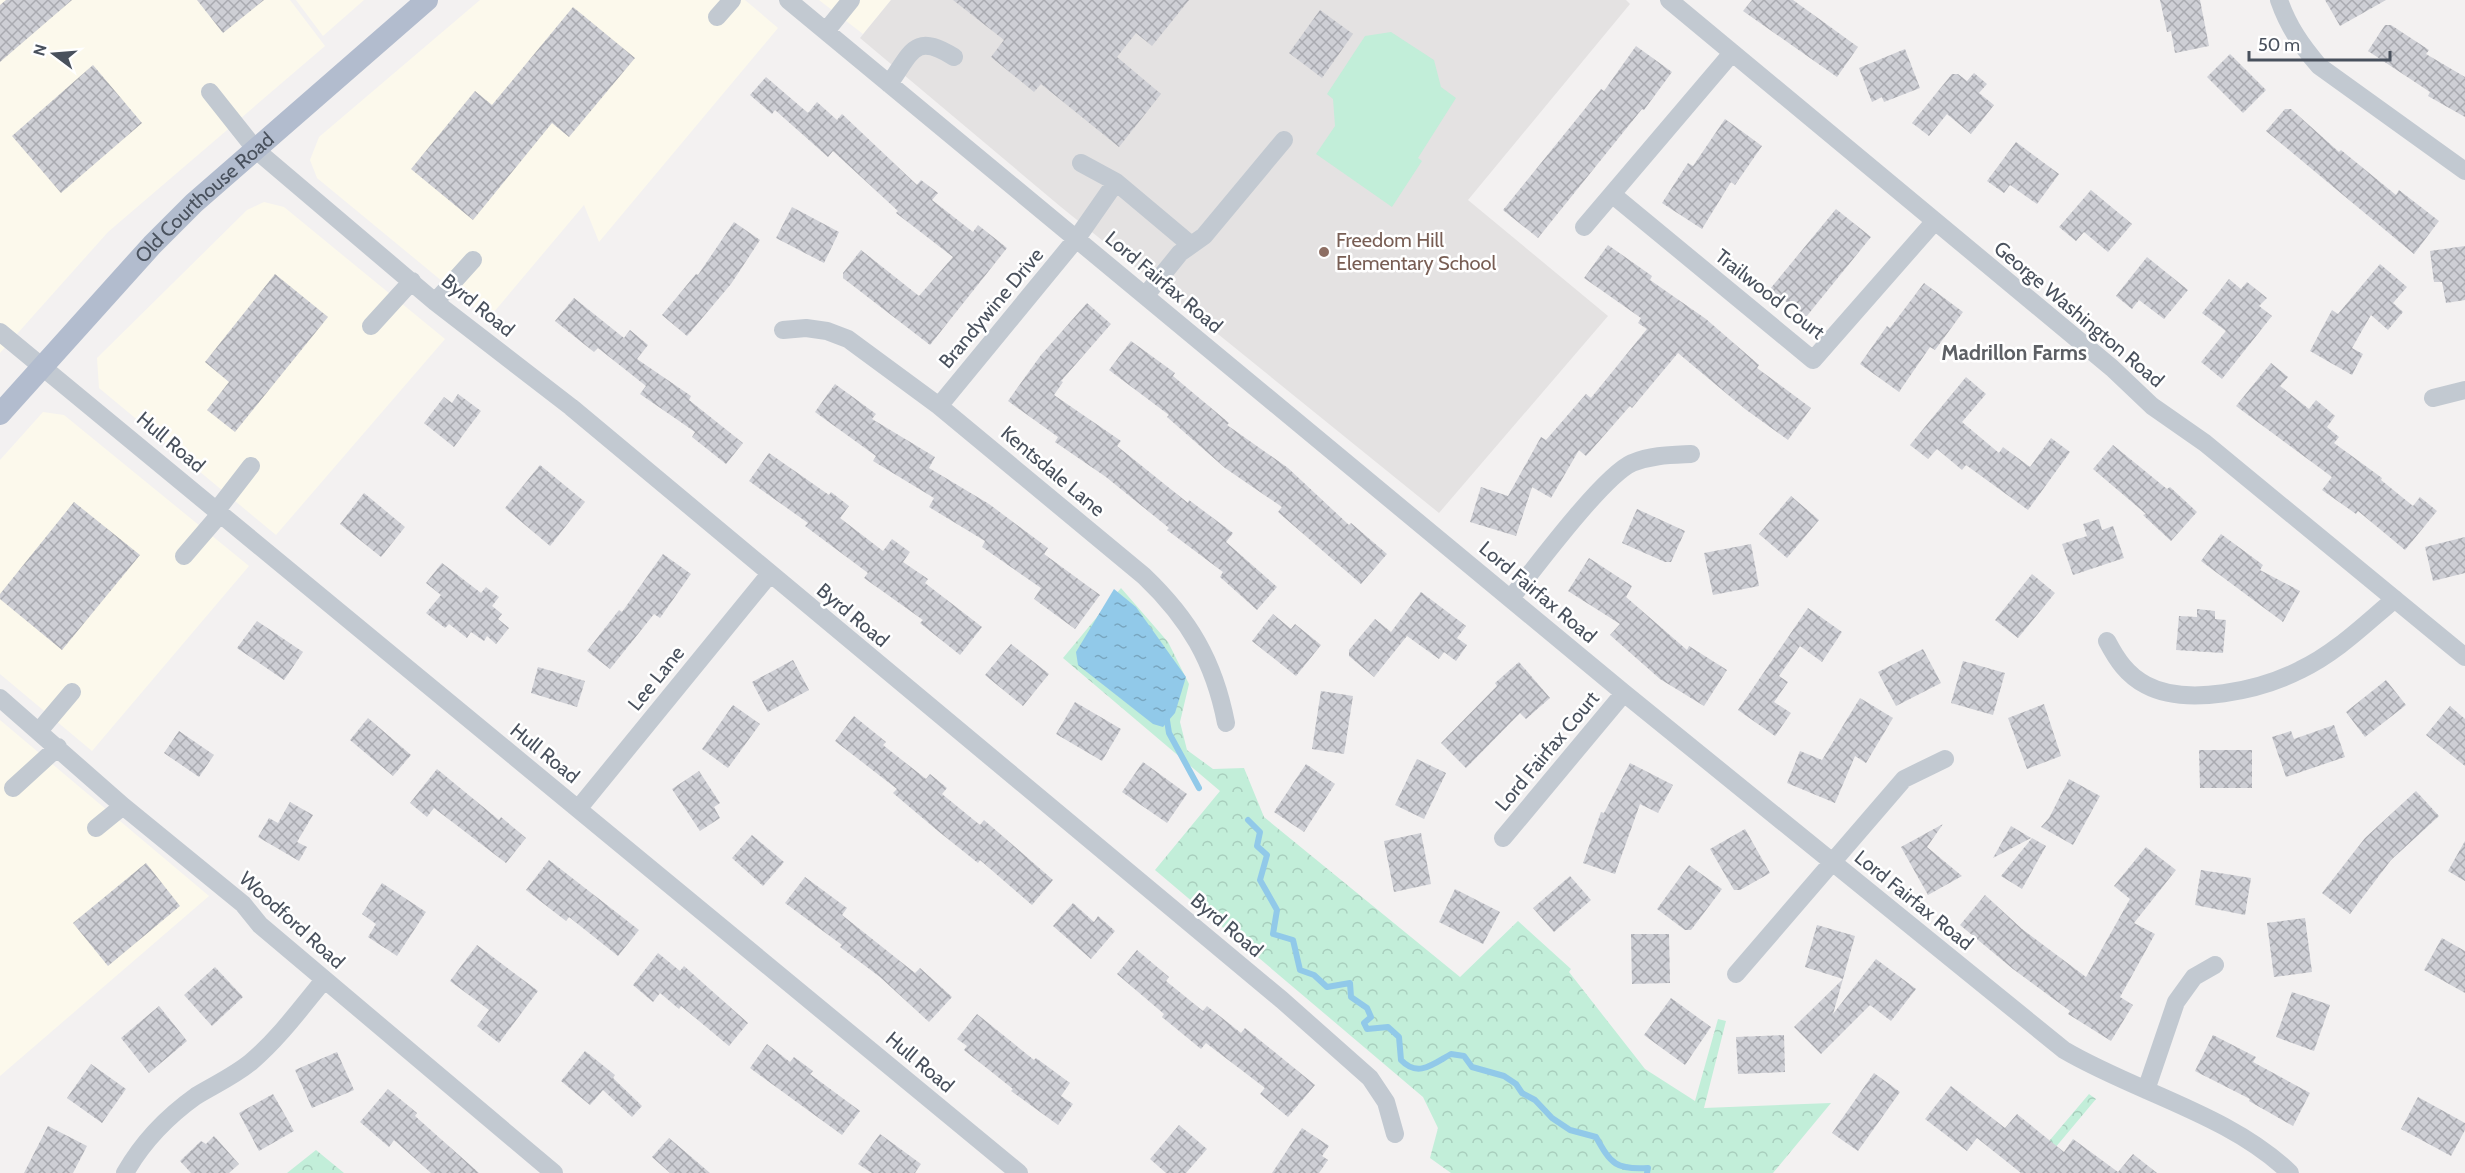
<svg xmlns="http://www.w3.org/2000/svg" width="2465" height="1173" font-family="Cabin,sans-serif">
<defs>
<pattern id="forest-crowns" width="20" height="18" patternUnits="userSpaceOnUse" patternTransform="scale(1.5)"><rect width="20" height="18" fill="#c2eed9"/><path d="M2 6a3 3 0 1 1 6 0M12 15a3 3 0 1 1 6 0" fill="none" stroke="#a8cebd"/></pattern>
<pattern id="water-ripples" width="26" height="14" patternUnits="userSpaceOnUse" patternTransform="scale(1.5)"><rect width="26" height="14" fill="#91c9e9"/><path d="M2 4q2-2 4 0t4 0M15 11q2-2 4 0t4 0" fill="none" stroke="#78a6c0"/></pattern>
<pattern id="building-cross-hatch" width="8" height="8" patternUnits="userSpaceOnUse" patternTransform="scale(1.5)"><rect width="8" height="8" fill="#cecfd5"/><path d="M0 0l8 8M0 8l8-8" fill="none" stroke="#a9aab0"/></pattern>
</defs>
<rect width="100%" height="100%" fill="#f3f1f1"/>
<path fill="#fcf9ec" d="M0,0H290L325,46L108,232L0,353Z
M296,0H364L323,36Z
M480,0H745L778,28L599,242L584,205L488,319L317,178L310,160L319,137Z
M819,0H891L863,34Z
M264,202L284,207L445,339L276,535L99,388L97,358L247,210Z
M43,412L64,415L249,566L92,751L0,674V460Z
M0,720L209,896L0,1076Z"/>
<path fill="#e4e2e2" d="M891,0H1626L1630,4L1468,200L1608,316L1439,513L1061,207L860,38Z"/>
<path fill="url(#forest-crowns)" d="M1121,588L1168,642L1189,684L1180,722L1187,750L1213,769L1244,768L1264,817L1460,977L1518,921L1571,969L1569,972L1645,1069L1695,1101L1718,1019L1726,1021L1704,1108L1831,1103L1773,1173H1451L1430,1158L1438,1128L1423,1097L1155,870L1220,791L1063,658Z
M2089,1094L2096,1099L2034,1173H2022Z
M316,1150L344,1173H287Z"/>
<path fill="#c2eed9" d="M1391,32L1434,60L1441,87L1456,98L1418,158L1422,161L1392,207L1316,154L1335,126L1333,99L1327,94L1365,36Z"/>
<path fill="url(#water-ripples)" d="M1114,589L1136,607L1186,677L1175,713L1163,727L1153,724L1078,665L1076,652Z"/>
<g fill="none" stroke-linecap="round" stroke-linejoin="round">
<path stroke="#91c9e9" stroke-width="6" d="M1166,714L1169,733L1199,788
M1248,820L1260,832L1257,846L1267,855L1260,880L1277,910L1273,934L1293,940L1300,970L1314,975L1327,987L1350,983L1351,997L1367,1008L1371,1017L1364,1023L1367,1029L1388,1027L1399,1037L1401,1060C1418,1078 1433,1064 1451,1054L1464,1056L1472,1067L1504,1076L1516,1084L1522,1093L1535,1100L1552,1118L1570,1130L1596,1137C1611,1164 1616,1170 1648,1168L1647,1173"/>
</g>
<path fill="url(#building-cross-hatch)" d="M6,0H72L0,62V5Z
M197,0H264L223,33Z
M953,0H1189L1152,46L1136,33L1117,57L1161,94L1119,147L1041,84L1034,92L991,57L1004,40Z
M1752,0H1793L1858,47L1837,77L1743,11Z
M2160,0H2200L2209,46L2175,53L2171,31L2167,32Z
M2325,0H2386L2340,26Z
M573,7L635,58L569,137L552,123L473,220L411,169L475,91L492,105Z
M1320,10L1353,34L1322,78L1289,53Z
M2385,25H2391L2429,50L2426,54L2465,77V117L2428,96L2430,92L2368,51Z
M1636,46L1672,72L1644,110L1642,109L1538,238L1503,210L1601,89L1604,91Z
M1905,49L1920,88L1884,102L1882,97L1872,102L1859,68Z
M2230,54L2266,90L2243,113L2207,77Z
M93,65L142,123L61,193L12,136Z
M1974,73L1987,84L1979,93L1994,105L1971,134L1947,114L1929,136L1912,123L1952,74H1958L1967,81Z
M766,77L808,113L817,102L837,120L842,114L917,185L921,180L938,193L932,200L973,232L978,225L1007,248L930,345L843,278V273L861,250L919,296L953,257L896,213L898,211L833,151L828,157L775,110L772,114L750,95Z
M2285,109H2291L2339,152L2341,150L2396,195L2399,190L2439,221L2414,254L2266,131Z
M1725,119L1762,146L1735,185L1731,182L1702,229L1662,203L1688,163L1693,166Z
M2016,142L2059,174L2037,204L2010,185L2004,193L1987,181Z
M2091,190L2132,224L2108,252L2084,232L2076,241L2059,227Z
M792,207L839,232L824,263L776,238Z
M1836,209L1871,237L1806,317L1770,289Z
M734,222L760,240L731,284L687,336L662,315L696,274L698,275Z
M1608,245L1652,276L1650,280L1706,319L1759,365L1757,368L1811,408L1788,440L1745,409L1678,353L1632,408L1630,406L1586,456L1579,450L1551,498L1532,487L1516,536L1470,522L1481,487L1508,496L1541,437L1546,440L1586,394L1591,398L1647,329L1638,323L1641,318L1584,278Z
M2465,246V300L2446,303L2442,282H2434L2430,251Z
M2147,257L2188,290L2164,319L2139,300L2132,309L2116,296Z
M2380,264L2407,287L2393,303L2403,312L2388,330L2371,315L2352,348L2363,354L2352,375L2310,351L2332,310L2338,314Z
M275,274L328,317L235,432L207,410L229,382L205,362Z
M2229,279L2241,289L2247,282L2267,298L2259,306L2272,316L2222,379L2201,362L2226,331L2202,313Z
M1924,283L1963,312L1935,350L1930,347L1899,392L1860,364L1887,326L1890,328Z
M574,298L624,338L630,330L648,345L637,359L691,396L689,400L743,443L726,464L692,437L695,432L640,394L646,386L598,348L594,352L555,321Z
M1087,303L1111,324L1061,381L1063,382L1054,395L1121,441L1117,446L1188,503L1189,500L1233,533L1226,542L1277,587L1257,610L1220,577L1223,572L1167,530L1169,528L1106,477L1055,442L1058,437L1008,401L1041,355Z
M1131,341L1175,373L1173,376L1229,423L1227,425L1288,468L1349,525L1351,523L1387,554L1361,584L1278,512L1282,507L1225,468L1167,417L1169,415L1109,370Z
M2271,363L2288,377L2280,386L2309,409L2316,400L2335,416L2327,427L2339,437L2334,443L2382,478L2381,480L2413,506L2420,497L2437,511L2405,550L2358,511L2356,514L2322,490L2332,477L2236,406Z
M1966,377L1986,394L1962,422L1999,453L2003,447L2030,467L2051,438L2070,452L2028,510L1966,465L1962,470L1937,449L1928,459L1910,445Z
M835,384L876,414L872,419L935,457L929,468L989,504L1048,548L1044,554L1100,595L1075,629L1034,599L1041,588L982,547L985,541L929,507L934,498L873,461L876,456L815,412Z
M458,394L481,411L454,447L424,423L444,397L452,403Z
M2113,445L2167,489L2170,487L2197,512L2171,541L2143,515L2146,514L2093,469Z
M769,453L829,495L831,492L849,506L840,518L883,551L892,539L910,552L903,562L928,579L925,583L982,627L960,655L920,623L923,620L864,578L868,573L805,526L808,523L749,481Z
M540,465L585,502L550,546L505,508Z
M364,493L405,527L381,557L340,524Z
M1791,496L1819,520L1787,558L1759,534Z
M74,502L140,555L62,650L0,599V594Z
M1637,509L1685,531L1671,562H1665L1622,543Z
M2099,519L2102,530L2113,526L2124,558L2073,575L2062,544L2087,536L2083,524Z
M2221,534L2263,565L2260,570L2300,591L2283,622L2201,561Z
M2465,537V573L2433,581L2425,547Z
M1751,544L1759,586L1713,595L1704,553Z
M663,554L691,574L660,618L654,614L610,669L587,651L619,610L622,612Z
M1589,558L1632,586L1626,597L1687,650L1689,646L1727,670L1704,706L1660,679L1610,635L1620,624L1568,591Z
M442,563L481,593L486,587L499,597L492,606L502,614L498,619L509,628L496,644L487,636L484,641L471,632L467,638L449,624L445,628L426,613L441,595L426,583Z
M2032,574L2055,593L2018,638L1995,620Z
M1421,592L1466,626L1457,638L1467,645L1456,661L1444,652L1439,659L1407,636L1374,677L1349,656V650L1375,619L1391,632Z
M1808,608L1842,632L1822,662L1800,646L1779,676L1788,682L1774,702L1791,713L1775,736L1738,710Z
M2197,609L2215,611V619L2226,620L2223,653L2176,650L2179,616L2197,617Z
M1273,614L1291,629L1295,624L1321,645L1296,676L1252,641Z
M257,621L303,652L284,680L237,648Z
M1011,644L1049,674L1023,706L985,675Z
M1923,649L1941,683L1896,706L1878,672Z
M793,660L809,690L768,712L752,682Z
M1963,661L2005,673L1993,715L1951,703Z
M1519,662L1550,698L1526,719L1520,713L1466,768L1441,743L1497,686L1495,683Z
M538,667L585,681L577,707L531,693Z
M2386,680L2406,705L2365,737L2346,712Z
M1321,691L1353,696L1344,754L1312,749Z
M1860,698L1893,718L1866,763L1855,756L1835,803L1787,783L1800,751L1822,760Z
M1075,702L1121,729L1102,761L1056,734Z
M2044,704L2061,756L2027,769L2008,718Z
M733,705L760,724L728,768L702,749Z
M2450,706L2465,719V766L2426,735Z
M854,716L886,742L883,745L926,779L930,774L947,788L942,794L980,825L984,820L1053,880L1032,905L980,860L978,863L938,831L893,793L897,789L835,741Z
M368,718L411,755L393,776L350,740Z
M2334,725L2345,757L2286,777L2272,737L2291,731L2294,739Z
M179,731L214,755L199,777L164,753Z
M2199,750H2252V788H2200Z
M1417,759L1446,773L1424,819L1395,805Z
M1143,762L1187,794L1167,823L1122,792Z
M1630,763L1673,785L1658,813L1640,804L1615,874L1583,863L1601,812L1604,813Z
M1306,764L1335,784L1304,832L1274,812Z
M437,769L499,820L501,817L526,838L506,863L434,808L427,817L410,803Z
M699,771L720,803L714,807L720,818L700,831L672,789Z
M2069,779L2100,796L2073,845L2041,827L2049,818Z
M2416,791L2439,816L2391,860L2350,914L2322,893L2365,838Z
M290,802L313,815L297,842L307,847L299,861L258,837L269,818L278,823Z
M1943,824L1927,847L1962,876L1928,895L1901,847Z
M2011,826L2031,838L1993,858Z
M1745,829L1770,873L1740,890H1734L1710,849Z
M1421,833L1431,884L1394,892L1384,841Z
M752,835L784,862L763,886L732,858Z
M2032,838L2046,846L2022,889L2001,876Z
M2465,841V881L2448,871Z
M2146,847L2176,870L2134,923L2155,934L2120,997L2133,1005L2111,1041L2068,1014L2070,1011L2013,969L1960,925L1985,895L2022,929L2086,977L2130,899L2114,886Z
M549,860L639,930L618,956L569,917L566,921L526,890Z
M146,863L180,906L108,966L73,923Z
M1689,865L1722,889L1691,930H1685L1657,909Z
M2201,870L2251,878L2245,915L2195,905Z
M1570,876L1591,900L1554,932L1533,908Z
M805,877L847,908L842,915L915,973L920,968L952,997L929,1022L880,977L840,947L842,945L785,903Z
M382,883L426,912L397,956L368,937L376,924L362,914Z
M1455,889L1500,912L1483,944L1439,922Z
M1073,903L1094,922L1098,916L1115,931L1091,959L1053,926Z
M2305,918L2312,972L2274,977L2267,923Z
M1817,925L1855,936L1843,979L1805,967Z
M1631,934H1669L1670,983L1632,984Z
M2442,938L2465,951V993L2424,970Z
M477,945L538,991L499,1043L477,1026L489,1010L450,981Z
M1137,950L1169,977L1166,981L1203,1011L1207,1006L1241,1033L1245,1028L1315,1085L1288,1117L1260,1094L1265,1088L1206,1043L1201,1049L1162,1017L1164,1014L1117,974Z
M658,953L680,971L684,966L748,1023L729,1046L681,1006L679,1009L660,993L653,1002L633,985Z
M1876,959L1916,989L1891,1021L1870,1005L1821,1054L1794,1027L1843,979L1833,1014Z
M215,967L243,997L212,1026L184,995Z
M2292,992L2330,1005L2314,1051L2276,1037Z
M1671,998L1711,1027L1685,1065L1644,1035Z
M159,1006L187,1041L149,1073L121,1038Z
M977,1014L1034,1060L1036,1058L1070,1083L1061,1096L1073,1104L1058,1125L1011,1091L1013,1089L964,1050L967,1046L957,1039Z
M1784,1035L1785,1072L1738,1074L1736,1037Z
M2213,1035L2256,1057L2253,1062L2310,1093L2293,1126L2249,1101L2250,1099L2195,1071Z
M767,1044L790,1062L794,1057L813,1071L810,1074L860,1111L842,1135L750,1068Z
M585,1051L615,1075L613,1078L642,1106L632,1117L603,1090L590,1105L561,1081Z
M337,1052L354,1090L312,1108L295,1070Z
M91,1064L126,1089L102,1123L67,1098Z
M1874,1073L1900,1092L1858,1151L1832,1133Z
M1951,1086L2005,1128L2017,1114L2064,1152L2073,1139L2118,1172L2133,1154L2157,1173H2021L1977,1138L1967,1151L1925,1119Z
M388,1089L417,1113L415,1116L479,1173H431L394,1140L389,1147L360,1122Z
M273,1094L294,1131L259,1151L239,1113Z
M2418,1097L2465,1123V1130L2451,1156L2401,1129Z
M1179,1125L1207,1149L1186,1173H1166L1150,1159Z
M48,1126L87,1146L73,1173H24Z
M1302,1128L1329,1146L1322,1156L1328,1160L1319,1173H1272Z
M880,1134L921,1164L915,1173H872L858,1164Z
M214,1136L239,1164L229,1173H191L180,1161L201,1141L206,1144Z
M669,1138L710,1173H670L652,1157Z"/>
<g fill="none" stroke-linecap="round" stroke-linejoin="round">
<path stroke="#c2c9d1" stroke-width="18" d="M788,0L1624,693L2064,1050C2135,1092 2231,1115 2290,1173
M1669,0L2112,368L2152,406L2205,443L2465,657
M2279,0C2288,26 2301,45 2319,66L2465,171
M717,17L732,0
M826,31L851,0
M889,84C912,52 914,32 954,57
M210,92L256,150L435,302L571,407L1282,1000L1370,1078L1386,1102L1395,1134
M1081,163L1116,182L1191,245
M1613,195L1813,360L1935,221
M1584,227L1732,53
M1145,296L1180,253L1204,236L1284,140
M435,302L473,260
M371,326L412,281
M783,330L806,328L827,331L848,339L939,406L1144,576C1189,619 1214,661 1226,723
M0,332L1019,1173
M2433,398L2465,390
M939,406L1077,238L1116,182
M217,510L251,466
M184,556L221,513
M1511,598C1534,569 1603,476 1632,463C1652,455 1670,455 1691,454
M2107,641C2117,660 2127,675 2146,685C2187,707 2261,690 2300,670C2336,653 2365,624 2395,599
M0,698L123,806L243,904L260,925L554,1173
M39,731L72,692
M13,788L58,747
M578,809L769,575
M96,828L123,806
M1503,838L1624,693
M1736,974L1904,779L1945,759
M2146,1090L2176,1002L2194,977L2215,965
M125,1173C142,1143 168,1116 196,1096C214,1085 234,1076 251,1062C279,1038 301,1008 324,980"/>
<path stroke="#b2bcce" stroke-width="22" id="s1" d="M0,414L152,245L194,203L427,0"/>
</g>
<circle fill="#8d6e63" stroke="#fff" stroke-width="2" cx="1324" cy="252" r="6"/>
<g text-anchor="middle" stroke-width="5" stroke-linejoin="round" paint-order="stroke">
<g font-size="20" fill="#49515d" stroke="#fff">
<text dy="7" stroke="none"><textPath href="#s1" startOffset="298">Old Courthouse Road</textPath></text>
<text transform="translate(1164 282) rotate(40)" y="7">Lord Fairfax Road</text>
<text transform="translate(1770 294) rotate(38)" y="7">Trailwood Court</text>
<text transform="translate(478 305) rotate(39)" y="7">Byrd Road</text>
<text transform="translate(991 308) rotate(-50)" y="7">Brandywine Drive</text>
<text transform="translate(2079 314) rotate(40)" y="7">George Washington Road</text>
<text transform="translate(171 442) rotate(40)" y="7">Hull Road</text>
<text transform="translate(1053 471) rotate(40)" y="7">Kentsdale Lane</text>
<text transform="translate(1538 592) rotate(40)" y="7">Lord Fairfax Road</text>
<text transform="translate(853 615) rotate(40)" y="7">Byrd Road</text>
<text transform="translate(656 678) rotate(-51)" y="7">Lee Lane</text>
<text transform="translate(1547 751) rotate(-50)" y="7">Lord Fairfax Court</text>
<text transform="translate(545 753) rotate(39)" y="7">Hull Road</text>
<text transform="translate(1914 900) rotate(39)" y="7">Lord Fairfax Road</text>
<text transform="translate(292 920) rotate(42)" y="7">Woodford Road</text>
<text transform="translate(1227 925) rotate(40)" y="7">Byrd Road</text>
<text transform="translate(920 1062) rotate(40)" y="7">Hull Road</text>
</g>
<g font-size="20" fill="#785e54" stroke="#fff" text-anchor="start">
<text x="1336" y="247">Freedom Hill<tspan x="1336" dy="23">Elementary School</tspan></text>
</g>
<g font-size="21" font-weight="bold" fill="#5d6065" stroke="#fff">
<text x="2014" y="360">Madrillon Farms</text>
</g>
</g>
<g transform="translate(54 54) rotate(286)" stroke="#ffffff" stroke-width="4.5" paint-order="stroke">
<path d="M0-4.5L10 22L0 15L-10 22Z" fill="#49515d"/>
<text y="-9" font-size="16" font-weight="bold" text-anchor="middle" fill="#49515d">N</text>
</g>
<path d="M2249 51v9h141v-9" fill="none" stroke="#49515d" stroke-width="3"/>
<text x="2258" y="51" font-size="18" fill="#49515d" stroke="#ffffff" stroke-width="4.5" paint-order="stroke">50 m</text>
</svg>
